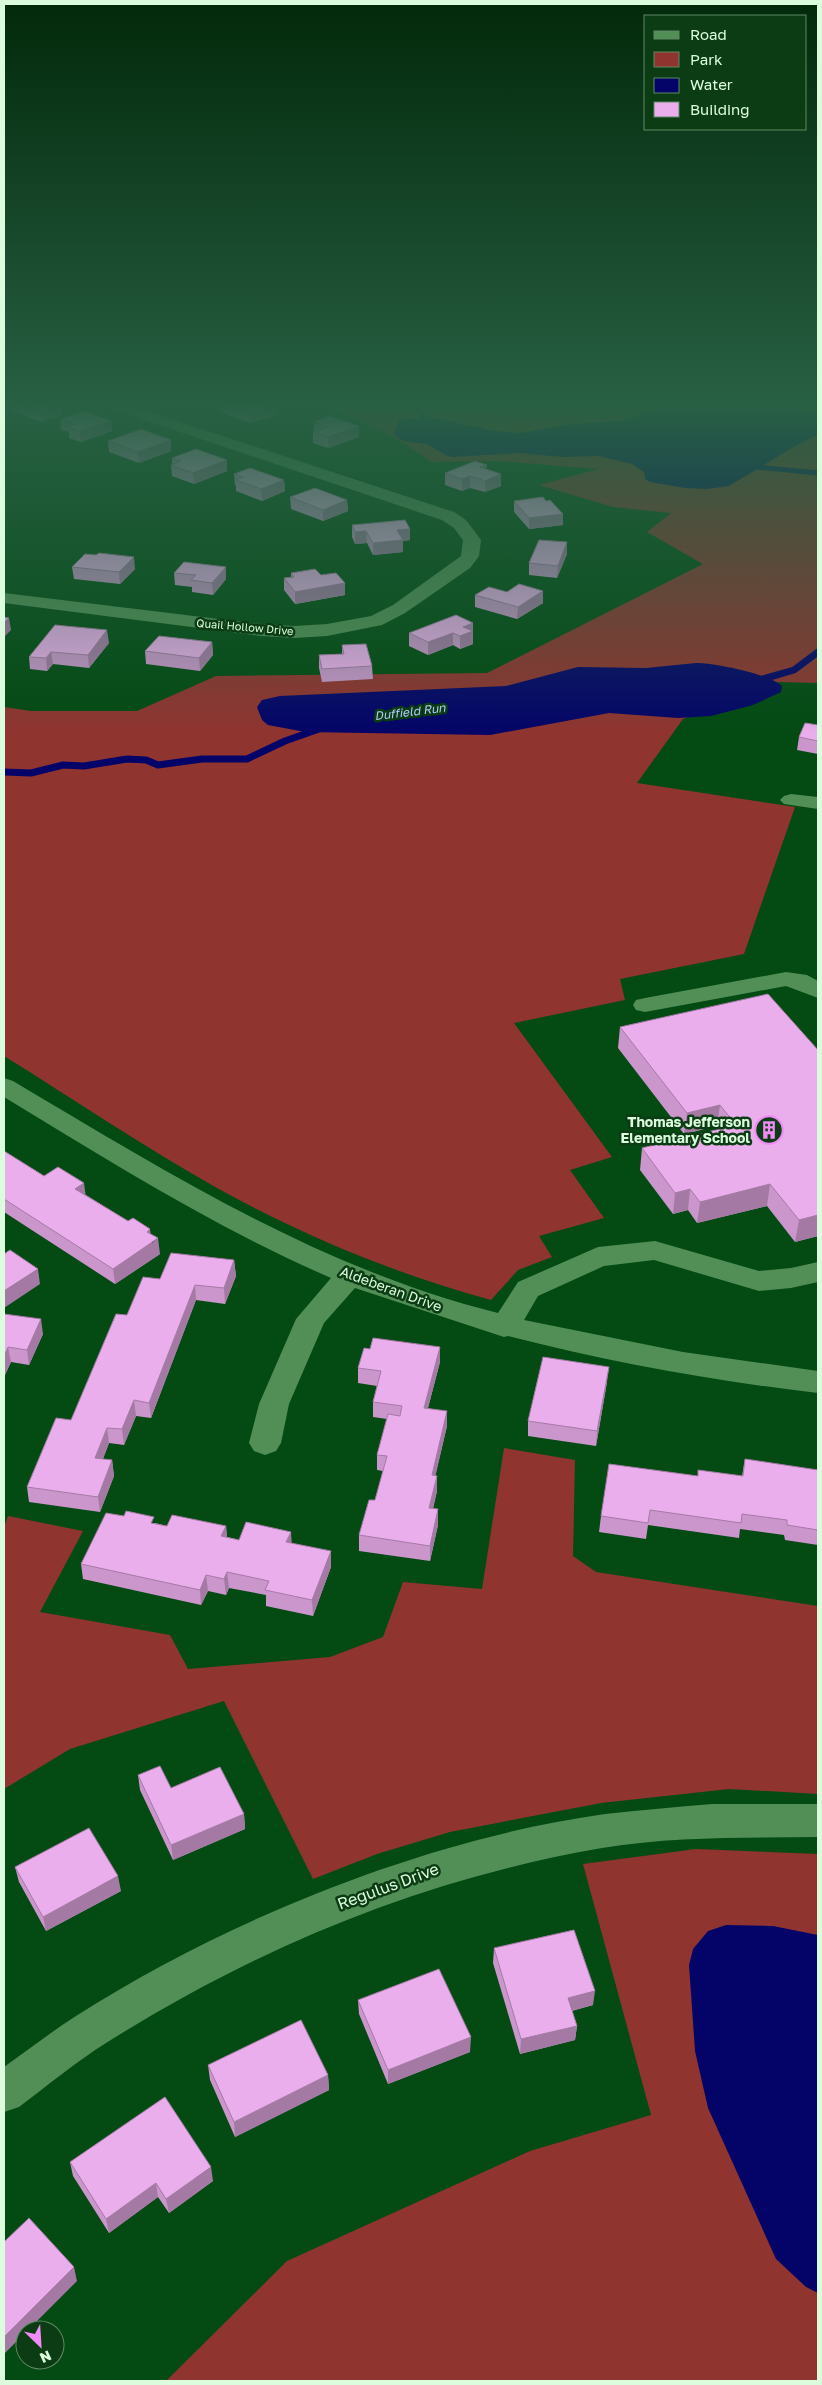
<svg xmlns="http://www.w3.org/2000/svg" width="822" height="2385" font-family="'Golos Text',sans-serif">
<rect width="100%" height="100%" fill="#034a13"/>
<path fill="#903430" d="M351,401H818V683L777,682L683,719L637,783L795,807L744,954L620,979L625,1000L514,1023L612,1157L570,1170L604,1218L539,1236L552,1257L518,1270L491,1300C396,1274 303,1236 217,1188C144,1147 75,1100 4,1056V707L31,711H137L216,676L487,673L703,564L647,532L671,513L613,507L539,485L598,469L497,461L432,462L396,438L332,408Z
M504,1448L575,1460L573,1556L596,1572L818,1606V1794L729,1789L601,1803L450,1832L377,1854L313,1879L224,1701L70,1749L4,1789V1527L8,1516L83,1531L40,1612L170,1635L188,1669L330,1657L383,1637L403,1582L482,1589Z
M696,1849L818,1854V2381H166L287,2261L530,2151L651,2115L583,1864Z"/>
<path fill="#040468" d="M386,401H460L461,403L457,406C433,410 408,417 386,401Z
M676,401C726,401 770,397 818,412V435L797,445L729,486L707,489L685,488L650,482L645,479L644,472L632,464L599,456L563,457L518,453L452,457C442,455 435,447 425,444C416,442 400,443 394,434L399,420L429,417L496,431L521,433L572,424L621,421Z
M696,663C715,663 769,674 782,686L781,692L753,705L711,716L678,718L609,713L490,735L305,732L268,725L262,720L257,707L262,700L280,696L506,686L578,667L646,668Z
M726,1925L773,1926L818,1935V2293L806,2287L776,2259L708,2108L695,2051L689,1965L693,1949L708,1931Z"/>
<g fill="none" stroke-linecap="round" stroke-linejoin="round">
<path stroke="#040468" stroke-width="5" d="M425,401L419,409L423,418L431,425
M746,466L818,473"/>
<path stroke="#040468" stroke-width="7" d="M756,681L794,670L818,652
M4,772L31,773L63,765L84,766L127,759L146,760L158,765L202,759H247L285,741L319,729"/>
<path fill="#528f56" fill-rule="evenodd" d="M95,401H116L454,512L466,520L481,540L479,556L470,568L405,613L382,625L327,636L294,638L261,636L4,603V593L261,624L294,626L327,624L371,616L393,605L461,556L463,540L454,528L442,520L97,404Z
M791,794L818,797V809L784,804L780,800L784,796Z
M786,972L807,975L818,981V998L786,986L645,1012L636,1010L633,1005L636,1000L645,998Z
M4,1078L13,1081C168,1173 321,1269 498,1313L518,1282L598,1247L655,1241L759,1271L791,1268L818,1262V1282L791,1288L759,1291L654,1260L604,1266L538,1296L524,1320L683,1352L818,1371V1393C714,1381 609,1362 508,1336L504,1337L355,1288L324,1323L289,1404L281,1443L276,1451L265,1455L254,1451L249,1443L259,1404L296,1319L331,1278C216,1228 111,1162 4,1097Z
M712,1804H818V1837C746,1838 675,1836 602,1848C423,1879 260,1946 106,2043C76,2062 48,2085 19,2107L4,2112V2067C28,2050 51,2032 76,2016C228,1919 426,1839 605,1814C640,1810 676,1807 712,1804Z"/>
</g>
<path fill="#ca96cb" d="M12,401L62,404L63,415L41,422L13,411Z
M219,401H273L277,415L250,423L220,412Z
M60,419L111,421L112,431L81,442L69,438V432L61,430Z
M314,422L359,437L328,448L313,443V432L314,431Z
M108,441L171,451L139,463L109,452Z
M172,458L227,471L194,484L172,476L171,465L172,464Z
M486,469L501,474V486L485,492L470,488L462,491L445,485V473Z
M234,474L284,480L285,491L262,501L236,491V486L235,485Z
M290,497L347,500L348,511L323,521L291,509Z
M514,501H546L563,514V525L529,529L514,512Z
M4,520L5,533H4Z
M352,525L410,540L403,541V552L373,555L367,543L355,544L352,537Z
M567,542V554L557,578L529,575V563Z
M72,567L135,569L120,584L74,579Z
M226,567V579L213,595L192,592V587L175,585L174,573Z
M291,573L321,575L345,583V595L295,604L284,590V578L291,577Z
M475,595L543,603L517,619L475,607Z
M473,623V644L460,649L453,645L428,655L409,646V633Z
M55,625L109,643L89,668L53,664L47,671L30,669L29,657Z
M212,642L213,655L200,671L146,664L145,651Z
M342,645L372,666L373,679L322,682L319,668V655L342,654Z
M818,725V754L797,750L799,737Z
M620,1027L818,1050V1236L795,1242L767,1206L697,1223L688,1210L673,1214L640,1170L642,1148L720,1129L717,1126L684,1134L618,1048Z
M4,1151L44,1176L86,1195L128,1221L160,1254L115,1284L4,1212Z
M234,1260L236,1276L225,1304L196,1300L151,1418L136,1416L124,1445L109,1443L103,1459L112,1460L114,1476L100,1512L29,1502L27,1487L71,1420L127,1315L160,1279Z
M4,1314L43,1334L29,1365L11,1362L4,1377Z
M440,1362L428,1408L447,1426L435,1476H437V1491L433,1509H438V1525L430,1561L359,1551V1535L375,1500L383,1471L377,1470V1455L387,1419L373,1417V1402L377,1386L358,1383V1368Z
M607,1382L596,1446L528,1436V1421Z
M745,1459L818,1479V1545L785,1540L784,1535L740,1529L739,1538L648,1525L646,1539L599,1532L601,1516L698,1476H742Z
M155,1523L167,1526H226L227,1537L239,1540L291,1532V1543L331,1567L313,1616L266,1606V1595L229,1588L226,1595L208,1591L201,1605L83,1579L81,1564Z
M138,1775L171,1788L244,1814L245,1829L173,1860L140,1790Z
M15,1867L121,1891L46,1931L19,1882Z
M494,1948L593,2005L572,2011L577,2026L575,2040L520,2054L493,1963Z
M358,2000L470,2052L388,2084L359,2014Z
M208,2065L328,2075L329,2090L235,2137L210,2080Z
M70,2162L213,2181L169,2213L158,2197L109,2233L73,2176Z"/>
<path fill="#a47aa5" d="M267,401H273L274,405L276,404L277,415L250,423L249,413Z
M62,404L63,415L41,422L40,411Z
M111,421L112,431L81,442L80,431Z
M359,426V437L328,448V437Z
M171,440V451L139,463L138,452Z
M227,460V471L194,484L193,473Z
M487,465L486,476L480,467Z
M501,474V486L485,492V481Z
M470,476V488L462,491V479Z
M284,480L285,491L262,501L261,489Z
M347,500L348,511L323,521V510Z
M563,514V525L529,529V518Z
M410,529V540L403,541V552L373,555V543L397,530Z
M366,531L367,543L355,544V532Z
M567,542V554L557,578L558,566Z
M134,557L135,569L120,584L119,572Z
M226,567V579L213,595L212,583Z
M345,583V595L295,604V592Z
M543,591V603L517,619L518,607Z
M9,618L11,630L4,637V623Z
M473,623V644L460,649V636L463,627Z
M107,630L109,643L89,668L88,655Z
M453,633V645L428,655V642Z
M212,642L213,655L200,671L199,658Z
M51,652L53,664L47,671L46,658Z
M720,1105L717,1126L684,1134L687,1113Z
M84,1183L86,1198L75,1189Z
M770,1184L767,1206L697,1223L700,1202Z
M690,1189L688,1210L673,1214L675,1193Z
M818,1215V1236L795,1242L799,1220Z
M150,1229L152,1243L158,1238L160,1254L115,1284L113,1269L147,1232Z
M234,1260L236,1276L225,1304L224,1288Z
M38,1269L40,1284L4,1308V1291Z
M195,1285L196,1300L151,1418L149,1403Z
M41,1319L43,1334L29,1365L27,1350Z
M8,1347L11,1362L4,1377V1356Z
M440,1347V1362L424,1423V1408Z
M609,1367L607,1382L596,1446L597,1431Z
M134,1400L136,1416L124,1445L122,1429Z
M447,1411V1426L432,1491V1475Z
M107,1428L109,1443L97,1473L95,1458Z
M112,1460L114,1476L100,1512L98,1497Z
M437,1476V1491L429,1523V1508Z
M438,1509V1525L430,1561V1546Z
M226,1526L227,1541L221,1536Z
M291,1532L292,1547L286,1542Z
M331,1551V1567L313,1616L312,1600Z
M227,1572L229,1588L226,1595L224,1579Z
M206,1575L208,1591L201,1605L200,1590Z
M244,1814L245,1829L173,1860L171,1845Z
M118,1876L121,1891L46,1931L43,1917Z
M595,1991L593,2005L566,2012L568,1998Z
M577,2026L575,2040L520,2054L521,2039Z
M471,2037L470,2052L388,2084V2070Z
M328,2075L329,2090L235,2137L234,2122Z
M211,2167L213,2181L169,2213L166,2199Z
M156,2183L158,2197L109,2233L106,2219Z
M74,2267L77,2281L28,2330H25V2333L4,2354V2337Z"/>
<path fill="#ebaeec" stroke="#a47aa5" d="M12,401H52L62,404L40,411Z
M219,401H268L276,404L249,413Z
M84,411L111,421L80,431L68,427L75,424L60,419Z
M330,416L359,426L328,437L313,432L328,427L314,422Z
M141,429L171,440L138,452L108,441Z
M196,449L227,460L193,473L171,465L181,461L172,458Z
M475,461L487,465L480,467L501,474L485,481L470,476L462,479L445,473Z
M250,468L284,480L261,489L236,480L243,477L234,474Z
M315,488L347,500L323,510L290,497Z
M543,497L546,501L550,500L563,514L529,518L514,501Z
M405,520L410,529L397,530L403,540L373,543L366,531L355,532L352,525Z
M539,540L567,542L558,566L529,563Z
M99,553L134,557L119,572L72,567L85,554L96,555Z
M184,562L226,567L212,583L191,580L196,575L174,573Z
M315,569L321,575L336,573L345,583L295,592L284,578L294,577L291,573Z
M519,584L543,591L518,607L475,595L489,587L507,592Z
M456,615L473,623L463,627L473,631L460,636L453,633L428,642L409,633Z
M4,617L9,618L4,623Z
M55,625L107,630L88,655L51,652L46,658L29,657Z
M159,636L212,642L199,658L145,651Z
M366,644L372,666L322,669L319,655L344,654L342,645Z
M805,723L818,725V741L799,737Z
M768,994L818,1050V1215L799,1220L770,1184L700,1202L690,1189L675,1193L642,1148L736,1125L720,1105L687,1113L620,1027Z
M4,1151L44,1176L58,1167L84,1183L75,1189L128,1221L133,1218L150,1229L147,1232L158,1238L113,1269L4,1199Z
M10,1250L38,1269L4,1291V1254Z
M171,1253L234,1260L224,1288L195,1285L149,1403L134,1400L122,1429L107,1428L95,1458L112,1460L98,1497L27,1487L56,1418L71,1420L116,1314L127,1315L143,1277L160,1279Z
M4,1314L41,1319L27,1350L8,1347L4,1356Z
M373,1338L440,1347L424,1408L447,1411L432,1475L437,1476L429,1508L438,1509L430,1546L359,1535L369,1500H375L387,1456L377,1455L388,1414L400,1416L402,1406L373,1402L381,1371L358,1368L364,1348L370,1349Z
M543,1357L609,1367L597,1431L528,1421Z
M745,1459L818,1470V1530L787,1525V1520L742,1514L741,1523L650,1510L648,1523L601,1516L609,1464L698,1476V1470L743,1476Z
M126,1511L154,1517L151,1523L167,1526L172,1515L226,1526L221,1536L239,1540L246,1522L291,1532L286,1542L331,1551L312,1600L265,1590L269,1581L227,1572L224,1579L206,1575L200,1590L81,1564L106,1513L124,1516Z
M160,1766L171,1788L220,1767L244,1814L171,1845L138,1775Z
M89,1828L118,1876L43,1917L15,1867Z
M574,1930L595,1991L568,1998L577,2026L521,2039L494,1948Z
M439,1969L471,2037L388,2070L358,2000Z
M301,2020L328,2075L234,2122L208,2065Z
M165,2097L211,2167L166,2199L156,2183L106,2219L70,2162Z
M29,2218L74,2267L4,2337V2242Z"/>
<linearGradient id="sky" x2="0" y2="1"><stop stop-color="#02290a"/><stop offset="0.55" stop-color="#286044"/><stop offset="1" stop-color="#286044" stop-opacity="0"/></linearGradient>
<rect width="822" height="735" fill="url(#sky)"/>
<defs>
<symbol id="building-ring" viewBox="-11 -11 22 22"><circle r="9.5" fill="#0b3c13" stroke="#f18bf5" stroke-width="1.5"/><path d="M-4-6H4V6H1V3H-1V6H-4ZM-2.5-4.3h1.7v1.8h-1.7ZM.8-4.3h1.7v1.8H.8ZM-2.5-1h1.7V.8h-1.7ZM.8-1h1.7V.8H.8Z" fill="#f18bf5"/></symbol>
</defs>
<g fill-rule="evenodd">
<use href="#building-ring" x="753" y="1114" width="32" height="32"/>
</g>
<g text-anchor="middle" stroke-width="5" stroke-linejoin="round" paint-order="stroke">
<g font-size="11" fill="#dcfddd" stroke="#0b3c13">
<text transform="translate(245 627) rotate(5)" y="4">Quail Hollow Drive</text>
</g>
<g font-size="12" font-style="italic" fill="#b5ccff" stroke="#0b3c13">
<text transform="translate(410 712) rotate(-7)" y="4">Duffield Run</text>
</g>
<g font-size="14" font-weight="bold" fill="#dcfddd" stroke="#0b3c13" text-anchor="end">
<text x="750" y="1127">Thomas Jefferson<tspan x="750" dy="16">Elementary School</tspan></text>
</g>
<g font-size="14" fill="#dcfddd" stroke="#0b3c13">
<text transform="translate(391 1289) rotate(20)" y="5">Aldeberan Drive</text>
</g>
<g font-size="16" fill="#dcfddd" stroke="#0b3c13">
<text transform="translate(388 1886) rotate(-20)" y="6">Regulus Drive</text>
</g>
</g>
<rect width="822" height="2385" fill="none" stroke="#dcfddd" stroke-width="10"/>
<rect x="644" y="15" width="162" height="115" fill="#0b3c13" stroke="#5f8964"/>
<rect x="654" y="31" width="25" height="8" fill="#528f56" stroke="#5f8964"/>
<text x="690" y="40" font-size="15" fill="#dcfddd">Road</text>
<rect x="654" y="52" width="25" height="15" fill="#903430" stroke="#5f8964"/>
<text x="690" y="65" font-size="15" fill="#dcfddd">Park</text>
<rect x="654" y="78" width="25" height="15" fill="#040468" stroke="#5f8964"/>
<text x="690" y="90" font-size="15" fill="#dcfddd">Water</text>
<rect x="654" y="102" width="25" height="15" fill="#ebaeec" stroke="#5f8964"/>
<text x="690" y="115" font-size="15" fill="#dcfddd">Building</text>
<g transform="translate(40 2345) rotate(155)"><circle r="24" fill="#0b3c13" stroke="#5f8964"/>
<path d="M0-4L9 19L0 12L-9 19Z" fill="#f18bf5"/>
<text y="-8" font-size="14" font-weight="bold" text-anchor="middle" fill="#dcfddd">N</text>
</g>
</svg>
